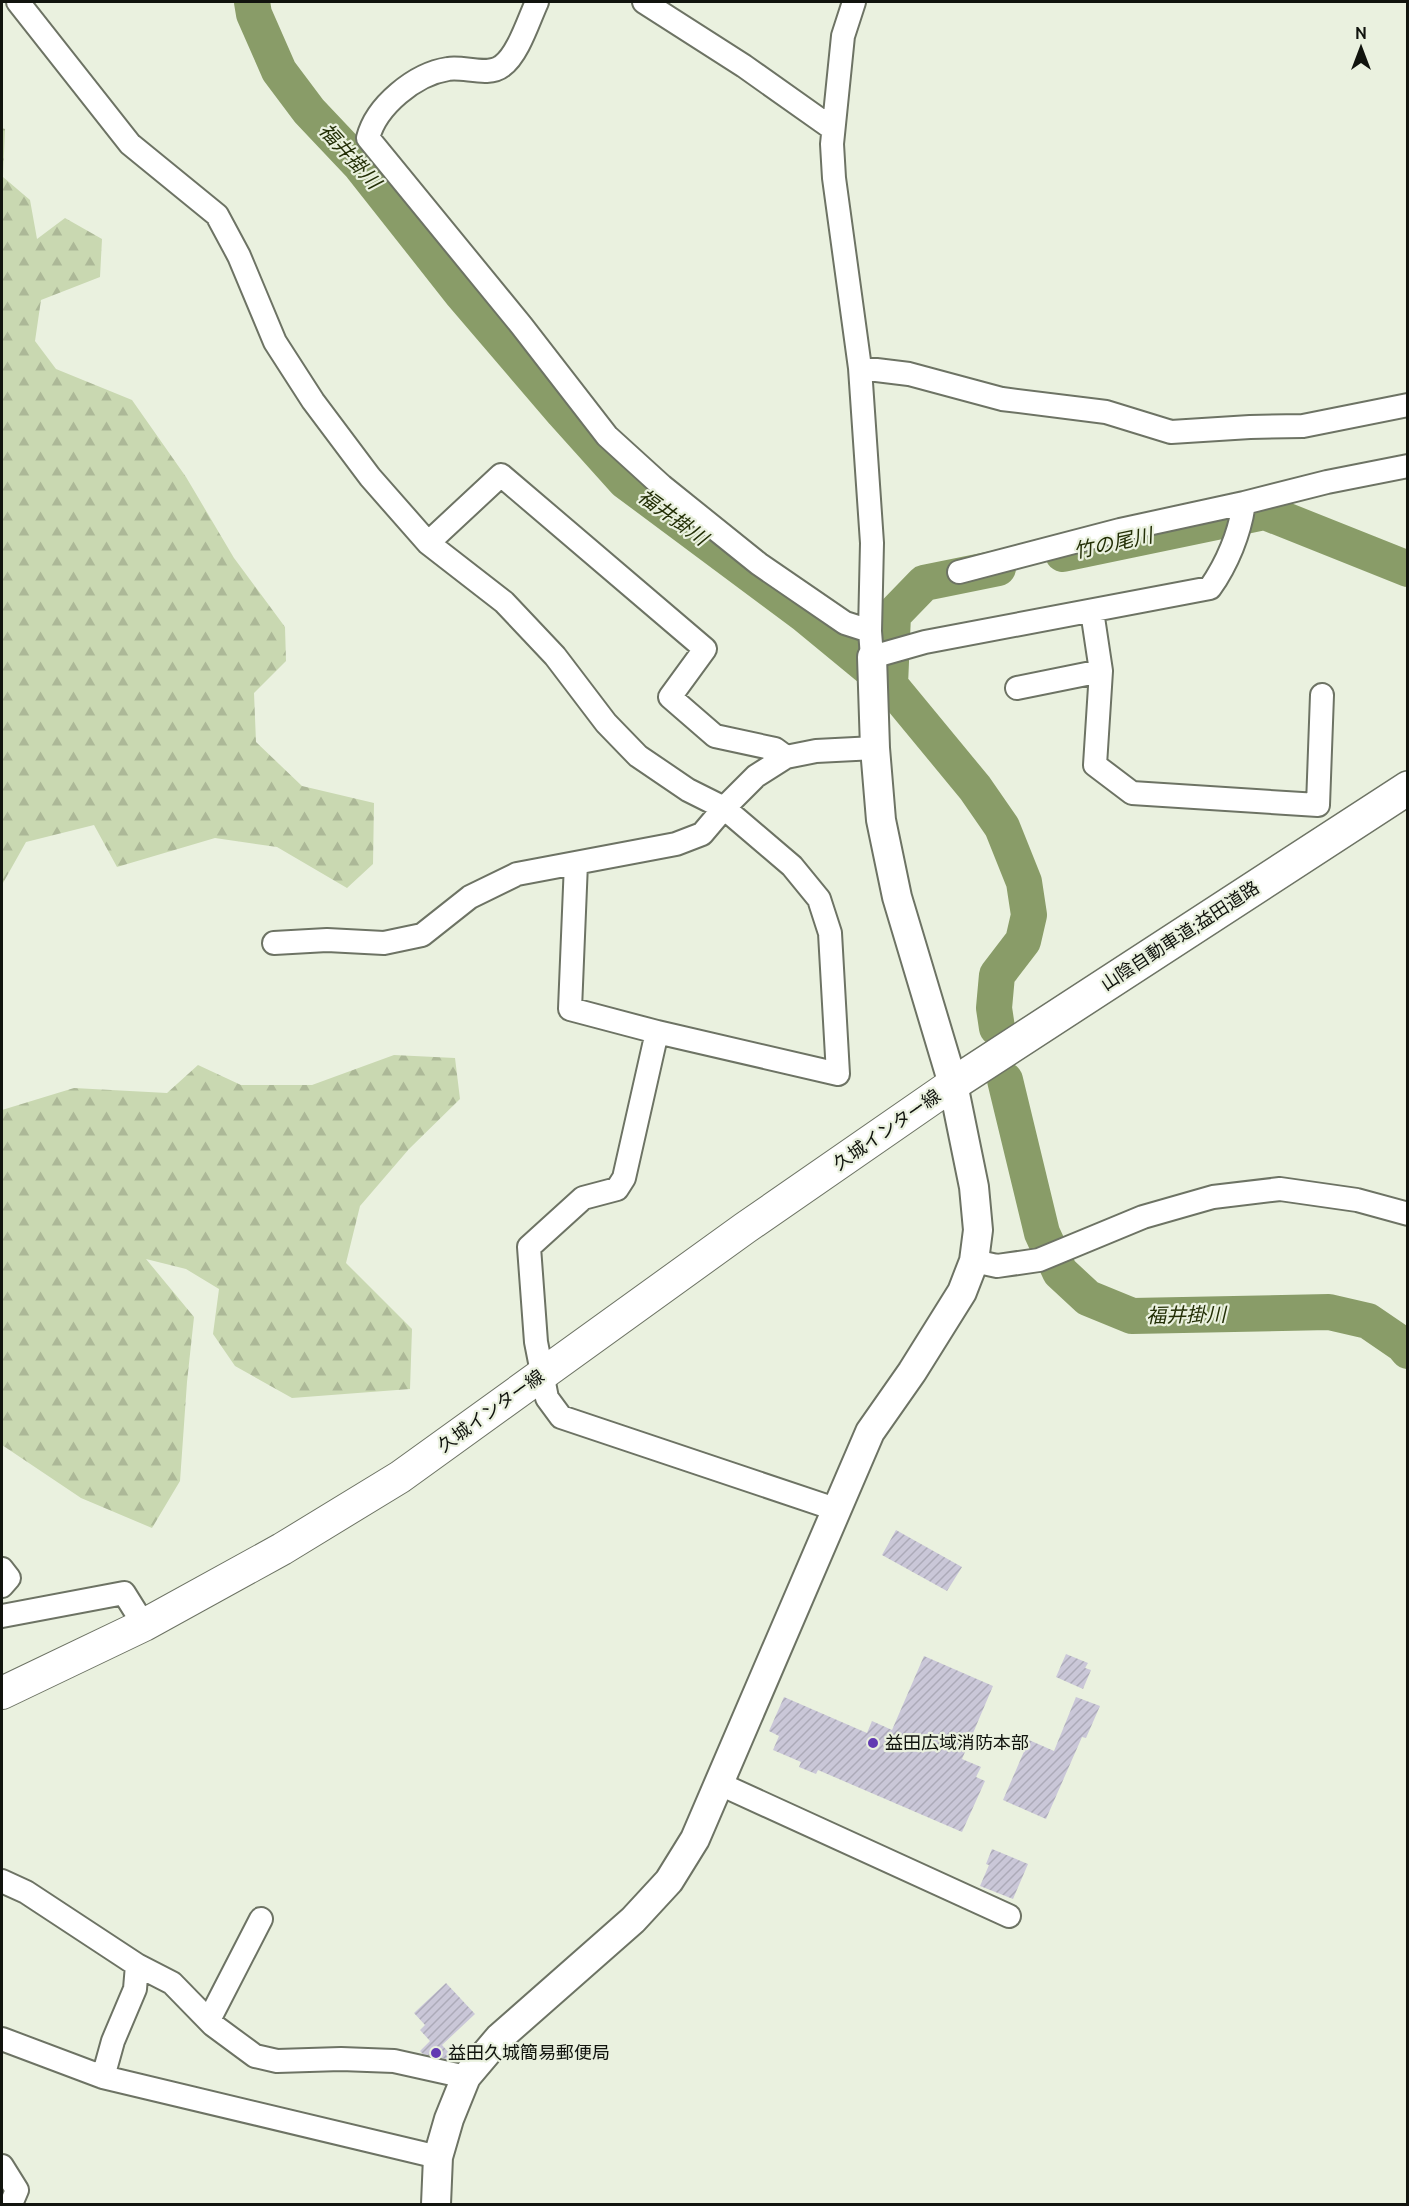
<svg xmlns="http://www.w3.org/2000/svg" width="1409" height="2206" font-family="Ubuntu,'Noto Sans JP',sans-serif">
<defs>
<pattern id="forest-firs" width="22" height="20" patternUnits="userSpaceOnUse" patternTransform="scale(1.5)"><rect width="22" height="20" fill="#c9d8b1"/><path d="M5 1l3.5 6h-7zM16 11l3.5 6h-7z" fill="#acb897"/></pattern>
<pattern id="building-hatch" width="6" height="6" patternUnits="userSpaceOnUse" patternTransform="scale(1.5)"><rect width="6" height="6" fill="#cac7d8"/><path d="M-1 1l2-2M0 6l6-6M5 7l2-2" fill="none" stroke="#acaab8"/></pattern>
</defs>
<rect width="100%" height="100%" fill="#eaf1df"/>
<path fill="url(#forest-firs)" d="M2,128L5,129L3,177L30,200L37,239L65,218L102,239L100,277L41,300L35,341L56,369L132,400L186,477L234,558L285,627L286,661L254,693L256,742L302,786L374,803L373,864L347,888L277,847L215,838L117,867L94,825L26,842L3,883L2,881Z
M394,1055L455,1058L460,1099L409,1149L360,1206L346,1263L412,1329L410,1389L292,1398L235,1366L213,1334L219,1289L186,1269L146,1259L194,1317L187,1382L180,1481L152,1528L81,1498L2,1445V1110L74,1088L167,1093L198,1065L241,1085H312Z"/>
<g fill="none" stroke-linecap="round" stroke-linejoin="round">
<path stroke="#899c68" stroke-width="36" d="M252,2L254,14L279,71L309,111L361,166L462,294L563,412L625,481L805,615L890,685L975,788L1002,827L1024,882L1029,915L1023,941L997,975L994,1008L997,1028
M1063,554L1265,512L1408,569
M890,685L893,615L924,583L998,568
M1005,1080L1042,1233L1060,1272L1088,1298L1132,1316L1329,1312L1368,1321L1403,1345L1408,1351"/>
</g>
<path fill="url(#building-hatch)" d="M896,1530L962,1567L947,1591L882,1555Z
M1066,1654L1088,1663L1085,1668L1091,1670L1083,1689L1056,1677Z
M924,1656L993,1686L962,1759L981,1767L976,1777L985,1781L962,1832L818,1770L816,1774L799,1767L801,1762L773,1750L779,1736L769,1731L784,1697L867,1733L872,1721L892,1730Z
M1076,1697L1100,1706L1086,1738L1082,1737L1046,1819L1003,1800L1029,1740L1054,1751Z
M992,1849L1028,1864L1013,1899L980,1886L989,1865L986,1864Z
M446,1983L475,2014L442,2045L451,2055L446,2059L423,2054L420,2051L430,2041L420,2030L425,2025L414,2013Z"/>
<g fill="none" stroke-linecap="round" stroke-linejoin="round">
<defs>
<path id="minor" d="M18,2L130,144L217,215L239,256L275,342L313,401L370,477L428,543L504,602L555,656L606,723L638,756L688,790L724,808L792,866L819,899L830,933L838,1074L657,1032L624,1178L617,1189L583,1198L529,1247L536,1342L547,1398L561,1417L838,1510
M537,2C529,19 518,55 502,66C488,77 464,66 448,69C415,74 376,106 368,138L521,325L607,436L662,486L759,564L845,623L870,631
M644,2L744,66L833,129
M854,2L843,36L832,144L834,178L860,368L872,543L870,631L872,657L925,642L1210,588C1227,564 1240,533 1244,503
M860,368L909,374L1002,399L1106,412L1171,432L1250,427L1303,426L1408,405
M428,543L501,475L705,649L670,697L715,736L775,749L786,757
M959,572L1120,530L1244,503L1327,482L1408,466
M1092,611L1101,671L1095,765L1132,793L1318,805L1322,695
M1017,688L1101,671
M576,863L570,1009L657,1032
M274,943L327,940L384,943L422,935L470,897L517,874L676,844L702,834L724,808L756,776L786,757L816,751L875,748
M974,1261L997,1266L1039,1260L1143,1217L1213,1197L1280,1189L1357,1200L1408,1214
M2,1569L9,1578L2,1586
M2,1616L124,1593L144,1625
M720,1784L1009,1916
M2,1881L26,1892L137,1965L135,1989L113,2041L103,2077
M137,1965L172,1983L213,2025L255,2056L277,2061L341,2059L394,2061L466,2077
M209,2020L261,1919
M2,2039L103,2077L438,2157
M2,2166L17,2190L11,2204"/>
<path id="tertiary" d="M436,2204L438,2157L449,2119L466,2077L499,2038L633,1920L669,1881L695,1839L870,1432L912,1372L962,1292L974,1261L978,1230L974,1187L953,1084L897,897L881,820L875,748L872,657"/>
<path id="secondary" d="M2,1693L144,1625L282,1549L400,1477L745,1228L953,1084"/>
<path id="motorway" d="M953,1084L1408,788"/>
</defs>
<use href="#minor" stroke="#6d7364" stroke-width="26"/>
<use href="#tertiary" stroke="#6d7364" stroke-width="32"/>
<use href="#secondary" stroke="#6d7364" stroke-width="34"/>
<use href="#motorway" stroke="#6d7364" stroke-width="36"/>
<use href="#minor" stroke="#fff" stroke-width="22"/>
<use href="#tertiary" stroke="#fff" stroke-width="28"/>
<use href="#secondary" stroke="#fff" stroke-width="32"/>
<use href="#motorway" stroke="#fff" stroke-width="33"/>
</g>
<g fill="#623ab2" stroke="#eaf1df" stroke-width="2">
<circle cx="873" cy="1743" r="6"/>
<circle cx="436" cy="2053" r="6"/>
</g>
<g text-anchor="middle" stroke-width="4.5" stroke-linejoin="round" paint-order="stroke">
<g font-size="18" fill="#11140e" stroke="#eaf1df">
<text transform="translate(1180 936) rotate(-33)" y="6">山陰自動車道;益田道路</text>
<text transform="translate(887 1130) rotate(-35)" y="6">久城インター線</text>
<text transform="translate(491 1411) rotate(-36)" y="6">久城インター線</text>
</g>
<g font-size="18" fill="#11140e" stroke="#eaf1df" text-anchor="start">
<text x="885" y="1749">益田広域消防本部</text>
<text x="448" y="2059">益田久城簡易郵便局</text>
</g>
<g font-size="20" font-style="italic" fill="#232f06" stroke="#eaf1df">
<text transform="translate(350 156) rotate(48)" y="7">福井掛川</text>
<text transform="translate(673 517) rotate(36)" y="7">福井掛川</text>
<text transform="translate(1113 543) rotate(-12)" y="7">竹の尾川</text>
<text transform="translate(1186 1315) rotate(-1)" y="7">福井掛川</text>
</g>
</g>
<rect width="1409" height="2206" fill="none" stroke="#11140e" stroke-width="6"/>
<g transform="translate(1361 48)" stroke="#eaf1df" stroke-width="4.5" paint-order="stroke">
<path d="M0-4.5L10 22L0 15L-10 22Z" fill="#11140e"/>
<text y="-9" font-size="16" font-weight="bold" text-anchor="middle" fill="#11140e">N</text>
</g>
</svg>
